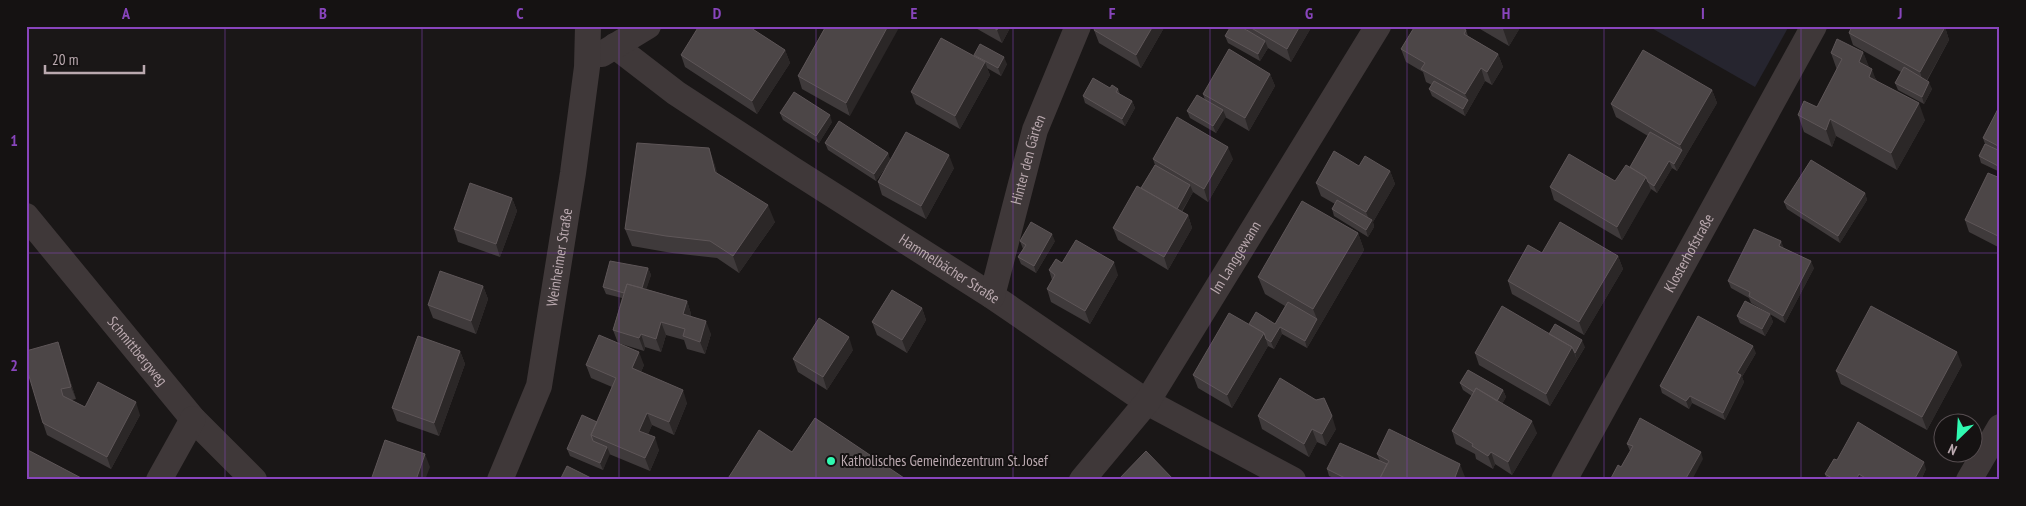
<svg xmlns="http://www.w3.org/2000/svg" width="2026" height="506" font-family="'PT Sans Narrow',sans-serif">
<rect width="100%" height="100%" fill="#1a1717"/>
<path fill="#26252f" d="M1648,26H1789L1755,87Z"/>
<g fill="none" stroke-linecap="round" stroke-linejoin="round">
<g stroke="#3f3839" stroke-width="26">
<path id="s1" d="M615,46L676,93L792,169L992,296L1147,402L1293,480"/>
<path d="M602,54L648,26"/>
<path id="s2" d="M26,216L193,419L254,480"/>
<path id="s3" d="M992,296L1035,130L1078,26"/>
<path d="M159,480L193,419"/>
<path id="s4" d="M500,480L539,386L573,173L587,67L588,26"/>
<path id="s5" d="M1082,480L1147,402L1378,26"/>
<path id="s6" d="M1564,480L1814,26"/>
<path d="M1969,480L2000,427"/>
</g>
</g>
<path fill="#3f3a3b" d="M826,26L850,116L802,89L798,76Z
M972,26H1011L1002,43Z
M1165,26L1141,68L1099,43L1094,30Z
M1245,26H1312L1291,62L1268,48L1260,61L1228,43L1225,36L1247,30Z
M1475,26H1521L1509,46Z
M1945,27L1949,40L1927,81L1932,89L1924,104L1898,90L1895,83L1901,72L1853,45L1849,33Z
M1466,30L1468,36L1498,54L1503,67L1492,85L1485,81L1465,116L1432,96L1429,89L1432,85L1426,82L1423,72L1406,62L1401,49Z
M785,50L790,63L757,114L685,67L681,55Z
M1863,52L1869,68L1877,81L1925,120L1897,170L1836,136L1832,147L1804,132L1798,115L1817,107L1837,70L1831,53Z
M974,56L1007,64L1001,76L987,68L990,75L960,129L916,104L911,92Z
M1270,74L1275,86L1249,131L1225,117L1216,133L1190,118L1187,111L1205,100L1203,94Z
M1110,88L1118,89L1120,94L1132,101L1135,108L1125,126L1085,103L1083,96Z
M1712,90L1717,103L1685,157L1677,171L1672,168L1657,193L1651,189L1622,240L1554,200L1550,187L1615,181L1630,167L1648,136L1616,117L1611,104Z
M2000,105V172L1981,163L1979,156L1985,144L1983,138Z
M780,113L832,122L819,143L783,120Z
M825,143L888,153L890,160L954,168L926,219L882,195L878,182L890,161L876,181L828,150Z
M709,148L717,173L775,222L739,273L717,258L672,253L632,246L625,229Z
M1153,159H1233L1208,202L1193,192L1182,212L1188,215L1192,228L1168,270L1118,240L1113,228L1141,188L1155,165Z
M1359,166L1390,171L1395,184L1373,222L1374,227L1368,237L1334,216L1332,209L1335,204L1321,196L1316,183Z
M2000,178V248L1969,232L1965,220Z
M1865,193L1867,200L1840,243L1787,209L1784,202Z
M512,198L517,211L500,257L458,242L454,229Z
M1358,233L1364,250L1307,348L1282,334L1274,349L1268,346L1232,408L1198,388L1193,375L1275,324L1285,306L1265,294L1258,277Z
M1020,241H1055L1036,273L1021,264L1018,257L1023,249Z
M1781,241L1783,248L1814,268L1785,323L1751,303L1749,298L1731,288L1728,281Z
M1542,253L1618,256L1623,269L1584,335L1512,294L1508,281Z
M1062,263L1118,275L1090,324L1051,302L1047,289L1052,280L1049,270Z
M648,268L651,275L646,289L687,301L691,314V316L711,334L705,354L687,349L684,340L666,335L661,352L645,347L644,351L618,343L644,365L641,372L687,403L674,435L652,425L648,434L659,450L650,471L609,454L603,470L570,456L567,449L597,422L612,387L591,378L586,365L618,343L613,330L622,298L606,294L603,287Z
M483,286L488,299L476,334L433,318L428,305Z
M922,308L926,320L907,353L877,335L872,322Z
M1770,314L1773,322L1765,336L1740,323L1737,316Z
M1585,347L1550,406L1479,365L1475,353Z
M853,350L827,390L798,372L793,359Z
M460,351L465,364L439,436L397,421L392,408Z
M1756,353L1742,377L1744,382L1725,420L1692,403L1689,409L1662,393L1660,386Z
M62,355L76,399L72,400L85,407L140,415L111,469L47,435L43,423Z
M1962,365L1927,430L1841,384L1836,371Z
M1460,383L1503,390L1506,397L1502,404L1537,433L1512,475L1495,464L1493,469L1476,459L1475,454L1456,444L1452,431L1472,396L1463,390Z
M1258,416L1336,429L1326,446L1317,442L1309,457L1262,429Z
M1627,444L1703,459L1630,451Z
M1377,454L1465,477L1464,480H1338L1329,476L1327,469L1380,461Z
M1837,460L1926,469L1921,480H1827L1825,474Z"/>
<path fill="#2b2727" d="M888,26H900L850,116L846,103Z
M999,26H1011L1002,43L997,30Z
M1153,26H1165L1141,68L1136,55Z
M1300,26H1312L1291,62L1287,49Z
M1505,26H1521L1509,46L1503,29Z
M1945,27L1949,40L1924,85L1920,72Z
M1265,41L1268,48L1260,61L1258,54Z
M785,50L790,63L757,114L752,101Z
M1863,52L1870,69L1859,62Z
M1498,54L1503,67L1492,85L1487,72Z
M1004,57L1007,64L1001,76L998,68Z
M985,62L990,75L960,129L955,116Z
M1481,68L1485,81L1465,116L1463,109L1468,100L1465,94Z
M1872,69L1878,86L1869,77Z
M1270,74L1275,86L1249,131L1245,118Z
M1929,82L1932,89L1924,104L1922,97Z
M1712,90L1717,103L1685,157L1680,145Z
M1132,101L1135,108L1125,126L1122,119Z
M1919,103L1925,120L1897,170L1891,153Z
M1223,110L1226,117L1216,133L1213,126Z
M830,115L832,122L819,143L816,136Z
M1830,119L1836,136L1832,147L1826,130Z
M1228,147L1233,159L1208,202L1204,189Z
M709,148L715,165L722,189L715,172Z
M1682,150L1685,157L1677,171L1674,164Z
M888,153L890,160L876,181L874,174Z
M949,155L954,168L926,219L921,206Z
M1669,161L1672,168L1657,193L1654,186Z
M1390,171L1395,184L1373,222L1374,227L1368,237L1366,230L1370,222L1366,212Z
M1646,177L1651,190L1622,240L1617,227Z
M1190,185L1193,192L1177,219L1175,212Z
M1865,193L1867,200L1840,243L1838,236Z
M512,198L517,211L500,257L496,244Z
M768,205L775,222L739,273L733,256Z
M1188,215L1192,228L1168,270L1164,257Z
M1358,233L1364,250L1307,348L1305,341L1317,319L1313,309Z
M1052,234L1055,241L1036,273L1034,266Z
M1781,241L1784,248L1779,246Z
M1618,256L1623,269L1584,335L1579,322Z
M1811,261L1814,268L1785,323L1783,316Z
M1114,262L1118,275L1090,324L1085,311Z
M648,268L651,275L643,300L640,293Z
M483,286L488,299L476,334L471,321Z
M687,301L691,314L688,327L683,314Z
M922,308L926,320L907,353L902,340Z
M1770,314L1773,322L1765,336L1762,329Z
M706,321L711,334L705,354L700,342Z
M661,322L666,335L661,352L656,339Z
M1280,327L1282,334L1274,349L1271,342Z
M1264,333L1268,346L1232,408L1227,395Z
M641,334L645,347L644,351L639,338Z
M849,337L853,350L827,390L823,377Z
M1582,340L1585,347L1577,360L1575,353Z
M58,342L62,355L76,399L71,387Z
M1753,346L1756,353L1742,377L1744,382L1725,420L1723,413L1737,373Z
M1572,347L1577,360L1550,406L1546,394Z
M460,351L465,364L439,436L434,423Z
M639,352L644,365L637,381L632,368Z
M1957,352L1962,365L1927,430L1922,417Z
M683,390L687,403L674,435L669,422Z
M1503,390L1506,397L1498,411L1495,404Z
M1690,396L1692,403L1689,409L1686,401Z
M136,402L140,415L111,469L107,457Z
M647,413L652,425L644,444L639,431Z
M1332,416L1336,429L1326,446L1322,434Z
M1532,421L1537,433L1512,475L1508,462Z
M1312,429L1317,442L1309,457L1304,444Z
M655,437L659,450L650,471L645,458Z
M607,447L610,454L603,470L600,463Z
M1491,452L1495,464L1493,469L1488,456Z
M1701,452L1703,459L1692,480H1685Z
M425,454L430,467L425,480H416Z
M1924,462L1926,469L1921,480H1914Z
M1460,464L1465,477L1464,480H1454Z
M1859,474L1862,480H1856Z"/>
<path fill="#4c4647" stroke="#5e5658" d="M699,26H748L785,50L752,101L681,55Z
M826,26H888L846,103L798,76Z
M991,26H999L997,30Z
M1096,26H1153L1136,55L1094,30Z
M1231,26H1240L1265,41L1258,54L1225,36Z
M1248,26H1300L1287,49Z
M1415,26H1459L1466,30L1464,34L1498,54L1487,72L1481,68L1465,94L1421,69L1425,63L1401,49Z
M1498,26H1505L1503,29Z
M1852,26H1943L1945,27L1920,72L1849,33Z
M941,38L985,62L955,116L911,92Z
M1837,39L1863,52L1859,62L1872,69L1869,77L1919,103L1891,153L1830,119L1826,130L1798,115L1804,101L1817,107L1842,59L1831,53Z
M980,44L1004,57L998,68L974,55Z
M1229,49L1270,74L1245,118L1203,94Z
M1643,50L1712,90L1680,145L1611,104Z
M1904,67L1929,82L1922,97L1895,83Z
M1093,78L1110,88L1112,85L1118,89L1116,92L1132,101L1122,119L1083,96Z
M1434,81L1468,100L1463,109L1429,89Z
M794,92L830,115L816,136L780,113Z
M1197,95L1223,110L1213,126L1187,111Z
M2000,105V147L1983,138Z
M1177,117L1228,147L1204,189L1153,159Z
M839,121L888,153L874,174L825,143Z
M906,132L949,155L921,206L878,182Z
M1650,132L1682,150L1674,164L1669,161L1654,186L1648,182L1646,177L1630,167Z
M637,143L709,148L715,172L768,205L733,256L710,241L666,236L625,229Z
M1985,144L2000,151V167L1979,156Z
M1334,151L1359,166L1365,156L1390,171L1366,212L1316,183Z
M1569,154L1615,181L1626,165L1646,177L1617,227L1550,187Z
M1811,160L1865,193L1838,236L1784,202Z
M1155,165L1190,185L1177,209L1141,188Z
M1988,173L2000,178V237L1965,220Z
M470,183L512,198L496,244L454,229Z
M1137,186L1188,215L1164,257L1113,228Z
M1337,200L1372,220L1366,230L1332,209Z
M1302,201L1358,233L1313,309L1258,277Z
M1031,222L1052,234L1034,266L1018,257L1026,245L1020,241Z
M1560,222L1618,256L1579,322L1508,281L1528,245L1542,253Z
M1754,229L1781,241L1779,246L1811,261L1783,316L1749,296L1750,292L1728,281Z
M1076,240L1114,262L1085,311L1047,289L1055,275L1049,270L1056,259L1062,263Z
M610,261L648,268L642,288L627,284L624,293L603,287Z
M440,271L483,286L471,321L428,305Z
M627,284L687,301L683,314L706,321L700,342L683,336L685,329L661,322L656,339L641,334L639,338L613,330Z
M892,290L922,308L902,340L872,322Z
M1745,301L1770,314L1762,329L1737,316Z
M1288,302L1317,319L1305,341L1280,327L1271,342L1266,339L1264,333L1249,324L1256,312L1275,324Z
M1502,306L1572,347L1546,394L1475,353Z
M1871,306L1957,352L1922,417L1836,371Z
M1229,313L1264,333L1227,395L1193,375Z
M1698,316L1753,346L1737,373L1741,375L1723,413L1690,396L1686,401L1660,386Z
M819,318L849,337L823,377L793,359Z
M1555,324L1582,340L1575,353L1572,347L1549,334Z
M599,335L639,352L632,368L683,390L669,422L647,413L639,431L655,437L645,458L591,435L616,378L586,365Z
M418,336L460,351L434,423L392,408Z
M58,342L71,387L61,389L63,396L85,407L98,382L136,402L107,457L43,423L26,366V351Z
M1468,370L1503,390L1497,401L1476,388L1474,392L1460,383Z
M1280,378L1316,400L1324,398L1332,416L1322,434L1312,429L1304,444L1258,416Z
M1476,388L1532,421L1508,462L1491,452L1488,456L1472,446L1473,444L1452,431Z
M582,415L597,422L591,435L593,441L607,447L600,463L567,449Z
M815,418L907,480H727L759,430L792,452Z
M1640,418L1701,452L1685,480H1610L1618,465L1621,467L1633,446L1627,444Z
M1858,422L1924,462L1914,480H1866L1867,479L1859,474L1856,480H1835L1825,474L1834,459L1837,460Z
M1389,429L1460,464L1454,480H1379L1389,461L1377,454Z
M385,440L425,454L416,480H371Z
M1340,443L1387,464L1379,480H1349L1327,469Z
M26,449L85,480H26Z
M1146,451L1174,480H1118Z
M567,466L595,480H560Z"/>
<path fill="none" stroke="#8845bc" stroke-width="1" stroke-opacity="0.55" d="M225,26V480M422,26V480M619,26V480M816,26V480M1013,26V480M1210,26V480M1407,26V480M1604,26V480M1801,26V480M26,253H2000"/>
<circle fill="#30f9b1" stroke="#151212" stroke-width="2" cx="831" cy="461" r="5"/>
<g text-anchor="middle" stroke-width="4" stroke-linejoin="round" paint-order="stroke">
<g font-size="15" fill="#baa9af" stroke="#151212">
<text dy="5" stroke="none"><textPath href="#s3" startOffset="141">Hinter den Gärten</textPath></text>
<text dy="5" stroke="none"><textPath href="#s6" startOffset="259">Klosterhofstraße</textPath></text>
<text dy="5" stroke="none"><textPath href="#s4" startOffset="232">Weinheimer Straße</textPath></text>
<text dy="5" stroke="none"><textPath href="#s5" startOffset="271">Im Langgewann</textPath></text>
<text dy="5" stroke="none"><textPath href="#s1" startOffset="402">Hammelbächer Straße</textPath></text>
<text dy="5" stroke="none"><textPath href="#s2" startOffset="175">Schmittbergweg</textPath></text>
</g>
<g font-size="15" fill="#baa9af" stroke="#151212" text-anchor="start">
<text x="841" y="466">Katholisches Gemeindezentrum St. Josef</text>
</g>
</g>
<rect width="2026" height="506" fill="none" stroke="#151212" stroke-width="55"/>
<g transform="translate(1958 438) rotate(205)"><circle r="24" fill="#151212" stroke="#574e51"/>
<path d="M0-4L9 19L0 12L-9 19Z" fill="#30f9b1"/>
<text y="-8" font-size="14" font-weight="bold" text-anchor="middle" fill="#baa9af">N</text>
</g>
<path d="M45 65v8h99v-8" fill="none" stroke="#baa9af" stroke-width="2.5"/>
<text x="52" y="65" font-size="15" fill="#baa9af" stroke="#151212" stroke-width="4" paint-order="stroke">20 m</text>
<rect x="28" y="28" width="1970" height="450" fill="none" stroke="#8845bc" stroke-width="2"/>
<g font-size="16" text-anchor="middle" font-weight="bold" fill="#8845bc">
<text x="126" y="19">A</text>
<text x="323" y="19">B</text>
<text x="520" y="19">C</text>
<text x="717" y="19">D</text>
<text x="914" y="19">E</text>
<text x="1112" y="19">F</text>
<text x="1309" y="19">G</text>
<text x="1506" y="19">H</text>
<text x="1703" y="19">I</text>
<text x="1900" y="19">J</text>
<text x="14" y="146">1</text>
<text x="14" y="371">2</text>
</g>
</svg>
